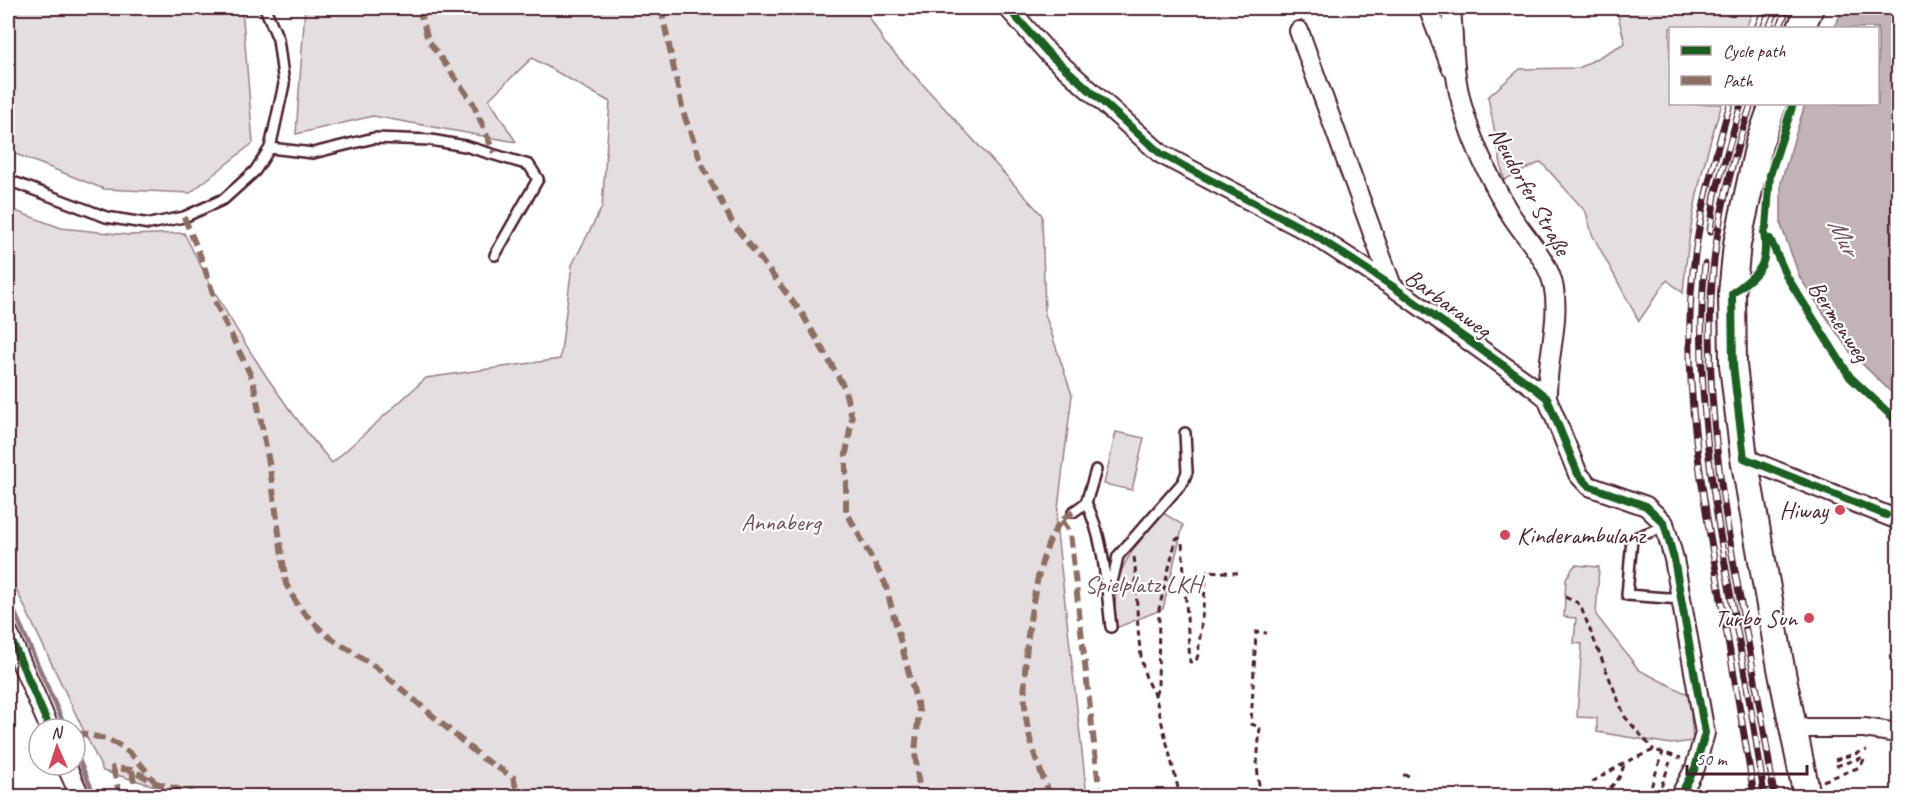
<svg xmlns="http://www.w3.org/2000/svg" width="1906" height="804" font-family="Caveat,sans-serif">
<rect width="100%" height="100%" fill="#fff"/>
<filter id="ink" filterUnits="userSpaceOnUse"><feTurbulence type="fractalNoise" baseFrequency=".0167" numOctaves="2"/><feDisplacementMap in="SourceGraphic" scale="12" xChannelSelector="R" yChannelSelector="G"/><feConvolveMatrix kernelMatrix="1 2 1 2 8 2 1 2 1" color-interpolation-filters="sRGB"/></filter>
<g filter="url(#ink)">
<path fill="#e5dee0" stroke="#987e86" stroke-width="1.5" d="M8,8H238L243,19L253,143L190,193L104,189L8,151Z
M305,8H864L884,42L1042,215L1045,314L1072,395L1056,524L1087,796H190L103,771L8,572V208L61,228L128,235L184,233C225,316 271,392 332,463L426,378L560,359L572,265L602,207L610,102L532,58L489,99L516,142L373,116L296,134Z
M1616,8H1754L1746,28H1670V104H1722C1700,170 1689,223 1683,293L1667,280L1639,321L1592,234L1586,212L1541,162L1504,180L1488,97L1520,69L1579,68L1625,43Z
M1116,432L1144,438L1132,490L1104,484Z
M1163,513L1183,525L1163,609L1116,628C1110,570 1129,554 1163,513Z
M1575,565L1599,567L1596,615L1639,670L1685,693L1689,691L1693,741L1671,744L1597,732V718L1577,717L1582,644L1574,643L1576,618L1564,617L1566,578Z"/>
<path fill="#c1b3b6" stroke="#91787e" stroke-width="1.5" d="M1847,8H1898V399L1849,351L1833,327L1800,278L1781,225V182L1805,104H1878V28H1834L1841,13Z"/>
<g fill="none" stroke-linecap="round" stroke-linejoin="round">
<path stroke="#91787e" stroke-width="4.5" d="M8,597L66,729
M75,751L95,796"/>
<defs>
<path id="lane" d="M270,148L313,153L374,138L431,140L465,146L529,165L538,179L495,255
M8,180L106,217L150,224L184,217L224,199L255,171L270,148L284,84L278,39L265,8
M1086,503C1105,540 1106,586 1111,627
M1073,512L1086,503L1096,470
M1664,523L1655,530L1632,539L1627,595L1681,599
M1106,587L1113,578L1118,556L1183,482L1187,472L1185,433"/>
<path id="street" d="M1008,8L1048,53L1161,154L1311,233L1392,286L1532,386L1547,398L1578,474L1589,486L1646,506L1664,523L1674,559L1705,733L1695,768L1680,796
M1428,8L1451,67
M1451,8C1453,30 1453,53 1456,76C1462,121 1484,168 1506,207C1521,234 1549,258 1554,289C1560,321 1546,364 1547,398
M1299,31L1392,286
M1744,458L1898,520
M8,632L50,729
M1792,728H1864L1898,733
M66,765L80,796"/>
<path id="secondary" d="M1801,28L1810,8
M1773,104L1759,144L1737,244L1732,294L1733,365L1744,458L1781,668L1807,796"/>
</defs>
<use href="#lane" stroke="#4a1f2b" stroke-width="14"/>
<use href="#street" stroke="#4a1f2b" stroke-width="22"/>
<use href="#secondary" stroke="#4a1f2b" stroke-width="30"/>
<path stroke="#4a1f2b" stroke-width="3" stroke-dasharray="6 4.5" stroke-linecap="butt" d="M1134,557C1139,592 1133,669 1155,695L1180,796
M1565,597L1578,603L1582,610L1625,717L1654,750
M1155,695L1158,688L1159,609L1176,539L1179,538L1182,542L1190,662L1196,661L1198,655L1207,571L1238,573
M1835,760L1867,750
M1836,766L1864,757
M1403,775L1413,776
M1823,781L1860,767L1866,756
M1592,782L1626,762L1654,750L1681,758
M1260,796L1257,765L1260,727L1251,724L1256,632L1267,633
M1603,796L1619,778L1625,763
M1648,796L1663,752
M1658,796L1670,762"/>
<use href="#lane" stroke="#fff" stroke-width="9"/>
<use href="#street" stroke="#fff" stroke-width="18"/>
<use href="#secondary" stroke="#fff" stroke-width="26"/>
<defs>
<path id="rail" d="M1757,28L1765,8
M1769,28L1777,8
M1779,28L1788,8
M1730,104C1712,166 1695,229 1691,294C1685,391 1701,486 1718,582C1730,653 1743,725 1754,796
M1751,104C1733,158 1718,214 1713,271C1697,448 1751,623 1774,796
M1710,232L1715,195L1741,104
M1705,264C1687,444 1742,619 1764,796"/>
</defs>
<use href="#rail" stroke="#4a1f2b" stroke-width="7"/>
<use href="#rail" stroke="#fff" stroke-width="4.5" stroke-dasharray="14" stroke-linecap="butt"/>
<path stroke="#8d6e63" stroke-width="6" stroke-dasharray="12 6" stroke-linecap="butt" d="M421,8L420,11L428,40L473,103L494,153
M661,8L683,112L703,167L732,222L803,315L844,387L852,418L846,454V511L885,583L919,711L915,752L920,796
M184,217L202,260L217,306L253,380L270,468L286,584L300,609L325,634L377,668L482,758L513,777L519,796
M1062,520L1070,533L1100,796
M75,733C117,738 129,748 154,781
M132,770L136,796
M120,796L113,768L132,770L156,783L202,796
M1051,796C1038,767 1026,736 1025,704C1022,663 1034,551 1062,520C1065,517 1070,514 1073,512"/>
<defs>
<path id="cycleway" d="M1008,8L1048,53L1161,154L1311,233L1392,286L1532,386L1547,398L1578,474L1589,486L1646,506L1664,523L1674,559L1705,733L1695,768L1680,796
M1793,104L1770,175L1766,228L1764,232C1769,269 1758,272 1732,294L1733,365L1744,458L1886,515
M1770,239L1787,277L1850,377L1898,422
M8,632L50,729"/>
</defs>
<use href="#cycleway" stroke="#fff" stroke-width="11"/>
<use href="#cycleway" stroke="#1b5e20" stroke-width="8"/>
</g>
</g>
<g fill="#d1495b" stroke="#fff" stroke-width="2">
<circle cx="1840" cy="510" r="6"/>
<circle cx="1505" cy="535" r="6"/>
<circle cx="1809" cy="618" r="6"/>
</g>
<g text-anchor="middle" stroke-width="4.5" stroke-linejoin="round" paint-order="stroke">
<g font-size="24" fill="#4a1f2b" stroke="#fff">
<text transform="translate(1530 191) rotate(61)" y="8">Neudorfer Straße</text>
<text transform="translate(1448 303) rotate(36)" y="8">Barbaraweg</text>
<text transform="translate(1839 321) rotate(57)" y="8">Bermenweg</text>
</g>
<g font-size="24" fill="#4a1f2b" stroke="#fff" text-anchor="end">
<text x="1828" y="518">Hiway</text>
<text x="1517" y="543" text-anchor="start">Kinderambulanz</text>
<text x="1797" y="626">Turbo Sun</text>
</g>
<g font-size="24" fill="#714f58" stroke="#fff">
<text x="781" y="530">Annaberg</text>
<text x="1143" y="592">Spielplatz LKH</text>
</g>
<g font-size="26" font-style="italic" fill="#74535c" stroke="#fff">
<text transform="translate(1844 236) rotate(63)" y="9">Mur</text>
</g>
</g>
<rect width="1906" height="804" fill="none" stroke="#fff" stroke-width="30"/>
<rect x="15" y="15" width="1876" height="774" fill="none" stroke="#4a1f2b" stroke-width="2" filter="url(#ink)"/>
<rect x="1669" y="27" width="210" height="78" fill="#ffffff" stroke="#b7a5aa" stroke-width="1.5"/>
<rect x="1681" y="46" width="30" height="9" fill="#1b5e20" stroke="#b7a5aa" stroke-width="1.5"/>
<text x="1723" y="57" font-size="18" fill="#4a1f2b">Cycle path</text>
<rect x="1681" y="76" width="30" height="9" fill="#8d6e63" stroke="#b7a5aa" stroke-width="1.5"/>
<text x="1723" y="87" font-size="18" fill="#4a1f2b">Path</text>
<g transform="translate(57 747) rotate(357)"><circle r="28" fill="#ffffff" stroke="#b7a5aa" stroke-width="1.5"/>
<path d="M0-4.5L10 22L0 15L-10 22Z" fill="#d1495b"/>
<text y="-9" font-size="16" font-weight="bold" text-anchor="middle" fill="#4a1f2b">N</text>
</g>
<path d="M1687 765v9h120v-9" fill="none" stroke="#4a1f2b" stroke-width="3"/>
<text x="1696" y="765" font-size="18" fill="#4a1f2b" stroke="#ffffff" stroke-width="4.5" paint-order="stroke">50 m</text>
</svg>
